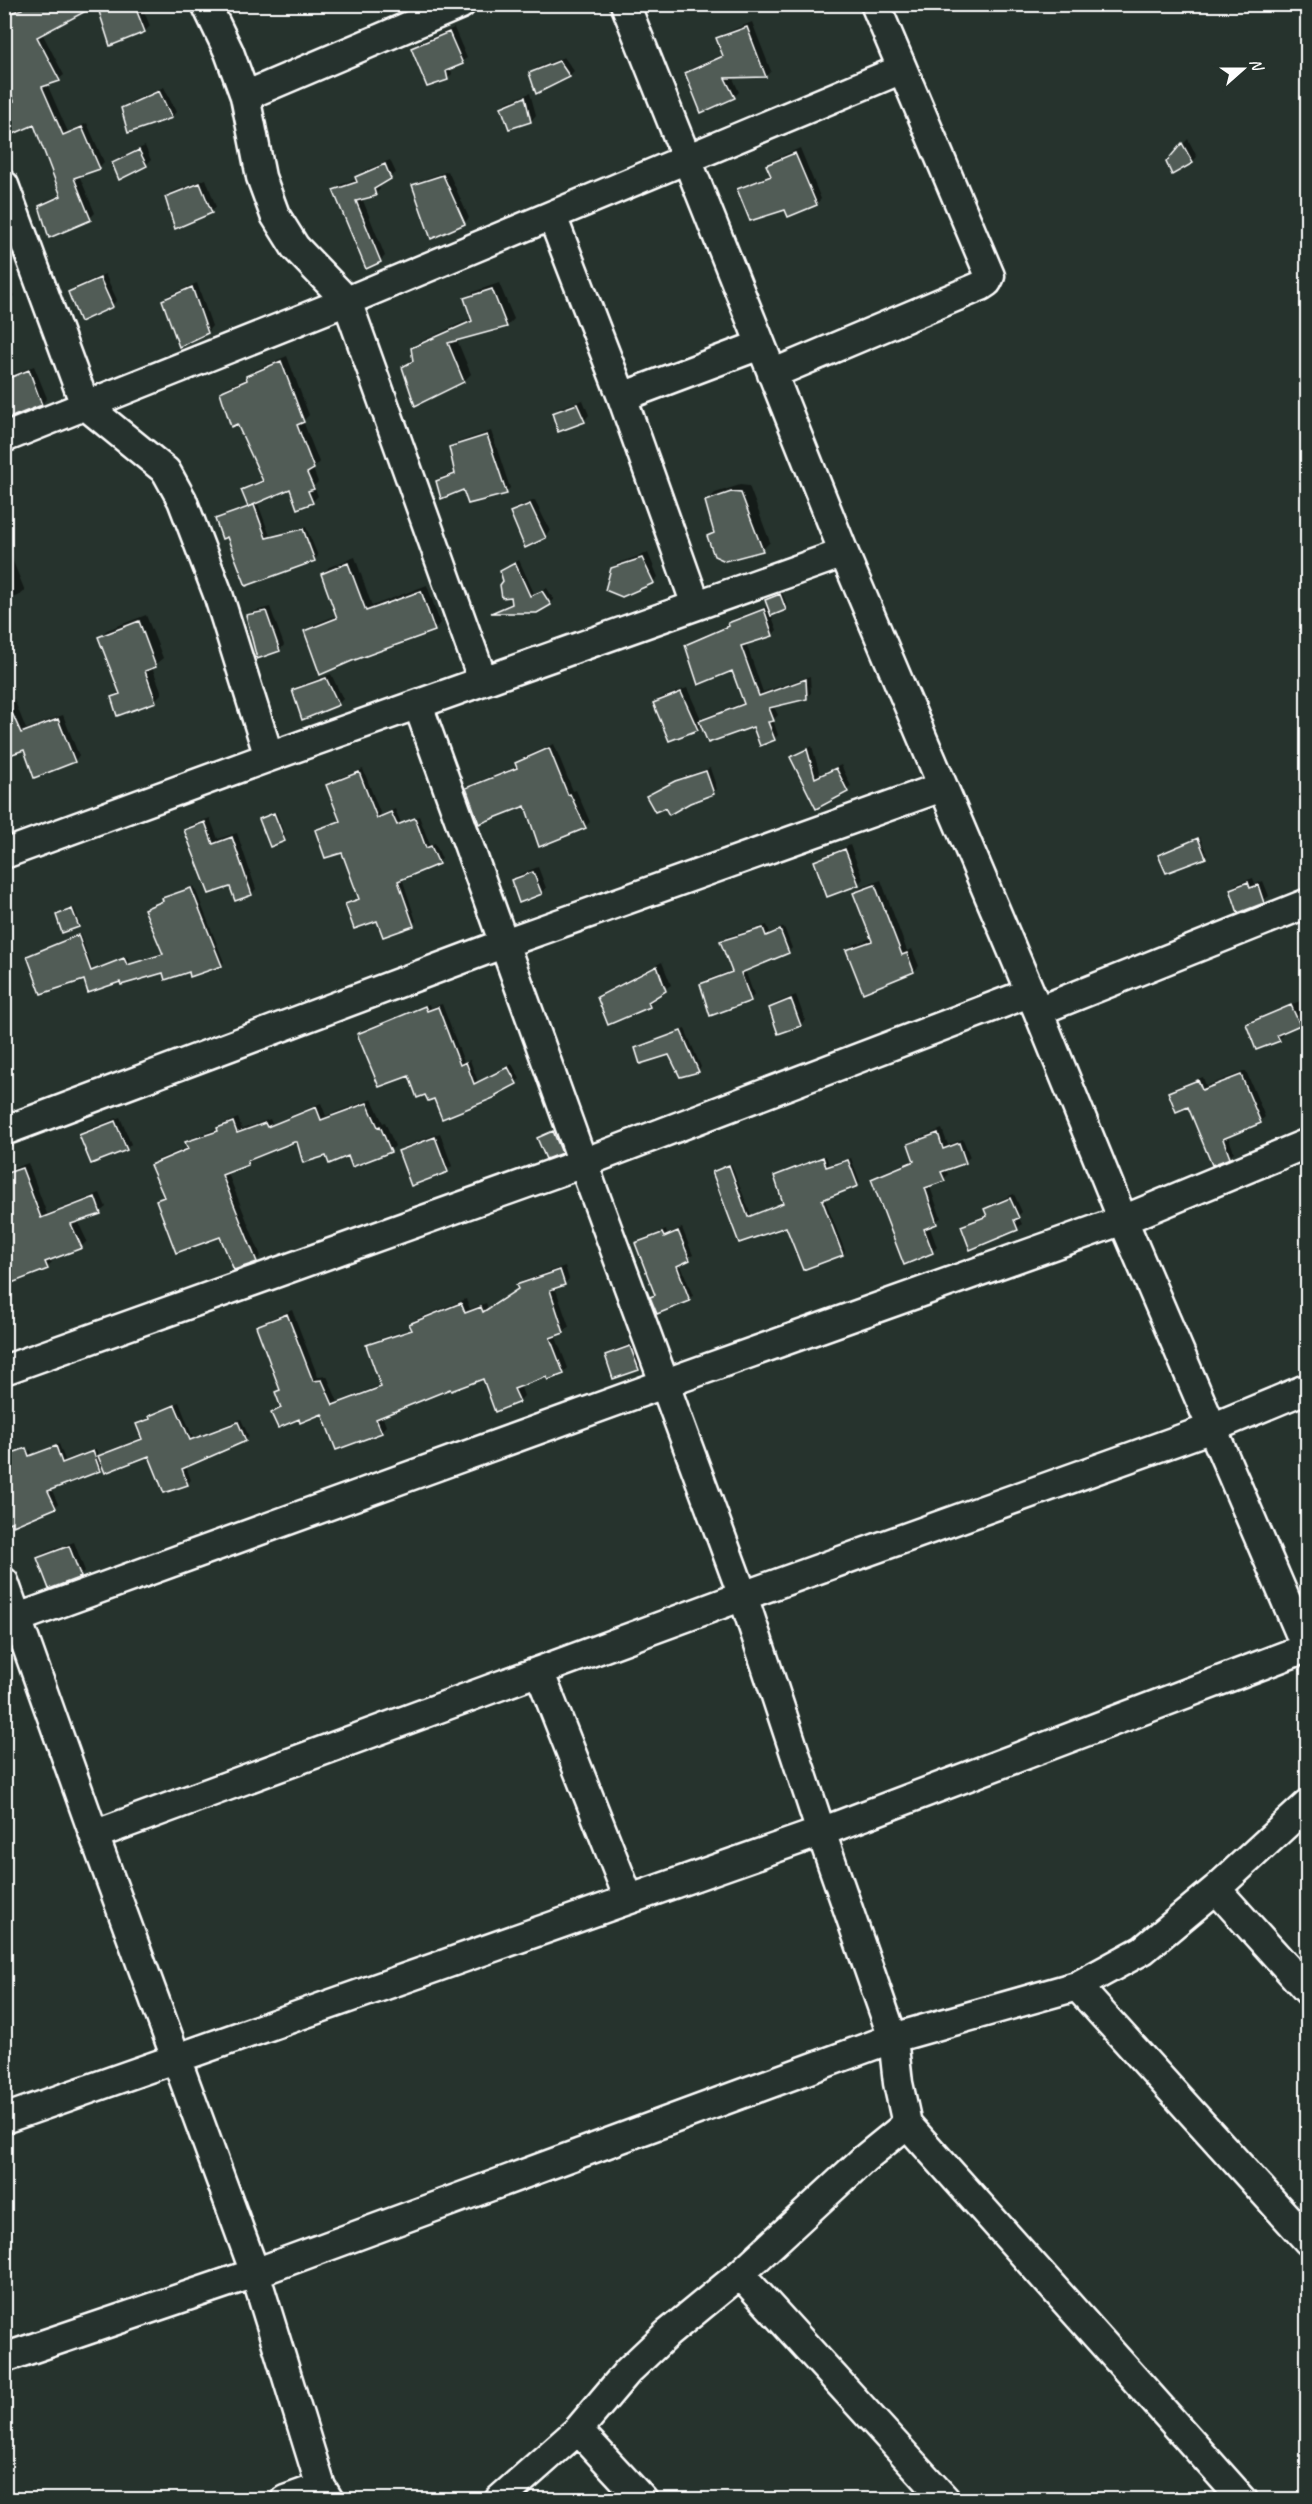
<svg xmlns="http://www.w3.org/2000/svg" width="1312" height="2504" font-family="Caveat,sans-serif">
<rect width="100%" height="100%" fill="#26332d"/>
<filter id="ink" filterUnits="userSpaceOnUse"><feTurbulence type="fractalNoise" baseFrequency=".0167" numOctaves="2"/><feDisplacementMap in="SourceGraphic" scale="12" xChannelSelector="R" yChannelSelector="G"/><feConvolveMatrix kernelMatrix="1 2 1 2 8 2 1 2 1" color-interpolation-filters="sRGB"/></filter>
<g filter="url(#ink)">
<path fill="#0007" fill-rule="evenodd" d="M93,4H141L150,26L145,31L98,6L94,8Z
M398,4H414L400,10Z
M23,6L42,33L64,75L59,79L47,84L68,132L87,123L104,162L99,167L79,175L95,213L90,218L41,206L46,201L62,194L34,123L4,105L15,98L4,72V13Z
M752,22L771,71L766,76H732L739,92L734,97L687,73L692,68L724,54L718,39L723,34Z
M454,28L467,58L451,68L452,74L447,79L413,48L418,43Z
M564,57L574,71L569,76L531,73L536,68Z
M164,87L176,112L171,117L123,108L128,103Z
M530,93L536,115L531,121L502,107L507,102Z
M1188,139L1197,157L1192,162H1167Z
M145,146L151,160L146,165L114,163L119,158Z
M800,148L821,199L816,204L739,190L744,185L772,174L768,165L773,160Z
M390,160L396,173L379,184L380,189L375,195L362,198L385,256L380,261L335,190L340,185L357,179L362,172Z
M448,171L469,218L464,223L414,186L419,181Z
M206,179L216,207L211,212L167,197L172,192Z
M5,268L14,296L4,303V268Z
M105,274L117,300L112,305L70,293L75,287Z
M197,283L212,326L207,332L164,300L169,295Z
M499,283L514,319L507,326L457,340L471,374L464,381L403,367L414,358L413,349L420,342L472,318L466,299L473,292Z
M287,356L309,415L303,421L319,462L313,469L318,482L314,486L318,496L312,502L291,487L257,501L270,536L306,527L318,556L315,559L247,584L228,535L216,520L220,516L249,506L243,491L249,485L264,479L222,392L228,386L248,378L253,371Z
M34,366L47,398L42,404L9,416L4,405V378Z
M583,400L589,415L584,421L559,430L554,413L559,408Z
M491,431L510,488L506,492L464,488L438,481L442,477L456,472L451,447L456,443Z
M740,485L749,486L770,542L762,550L709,536L715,530L706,502L715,493Z
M535,500L550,531L545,537L512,512L517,507Z
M4,539L25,591L20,595L4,601Z
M648,553L658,577L653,582L612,569L618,563Z
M355,557L372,606L427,585L440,623L434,630L306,632L313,625L337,615L323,574L329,567Z
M519,560L534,593L547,588L554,600L536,610L495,611L513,602L501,571Z
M782,592L787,606L771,614L777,630L772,635L746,643L763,692L810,676L811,693L806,697L773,705L778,715L773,720L778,735L774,739L754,725L702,724L698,729L670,739L655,704L660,698L687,688L702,721L705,717L745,702L732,669L687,645L692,641L730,624L734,619L768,606L766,601L769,598Z
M270,607L284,645L280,650L258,657L248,616L252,612Z
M146,615L163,658L152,667L162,693L155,700L112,698L120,690L100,637L107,630Z
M331,674L343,699L338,704L293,691L298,686Z
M14,699L26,729L63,715L79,756L74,761L24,748L4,703Z
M554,744L573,791L576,790L590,822L585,827L526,804L467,789L472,784L518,766L517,763L522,758Z
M812,746L820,775L841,765L851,786L816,807L792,757Z
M710,768L717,789L713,793L666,806L648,796L680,778Z
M363,769L381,815L395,809L401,823L419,816L430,845L435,843L442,859L438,862L402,878L416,921L413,924L378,919L347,905L360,898L343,851L317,830L321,827L341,820L328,785L331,781Z
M1308,790V811L1304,812L1298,797Z
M276,812L286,838L284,840L260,819Z
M210,818L218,839L237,833L256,889L251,894L230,885L186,830L191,825Z
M1200,837L1207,855L1205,857L1160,855Z
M850,845L863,879L858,884L815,862L821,857Z
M538,867L546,888L541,893L512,880L518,875Z
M1253,878L1255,884L1263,881L1269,896L1263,901L1231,890L1236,884Z
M881,880L907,951L912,949L919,966L914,971L863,991L848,950L853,945L872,938L855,893L860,888Z
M194,886L224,962L221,965L164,971L121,980L85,978L29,957L80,934L93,970L127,957L129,964L164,952L146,910L164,901L166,896Z
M74,908L80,924L78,926L57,915Z
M767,925L770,933L784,927L792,948L788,952L745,970L754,995L750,1000L702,984L706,980L733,970L722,941L726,937Z
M662,962L671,985L653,997L654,1000L649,1005L599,997L604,992Z
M796,995L805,1020L800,1025L771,1008L776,1003Z
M1308,998V1021L1281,1032L1282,1036L1279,1039L1247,1024L1251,1020Z
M429,1004L430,1008L442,1004L464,1062L470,1060L478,1082L512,1064L520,1079L496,1096L435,1097L410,1074L359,1034L363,1030Z
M685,1029L701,1067L698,1071L670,1053L637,1048L640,1045Z
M1246,1071L1265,1117L1260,1121L1228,1136L1234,1152L1229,1156L1189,1105L1170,1092L1174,1088L1203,1077L1206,1086Z
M372,1099L383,1123L385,1122L395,1146L390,1151L327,1154L298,1140L227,1171L261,1256L256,1261L221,1235L158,1200L164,1195L152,1165L157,1160L188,1147L187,1143L192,1138L219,1128L223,1124L238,1118L242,1129L270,1119L272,1124L321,1103L326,1116Z
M120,1117L131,1144L126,1149L81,1135L86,1130Z
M942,1129L948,1145L963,1139L970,1157L965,1161L946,1169L948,1175L944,1179L929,1184L941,1218L929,1225L937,1247L932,1252L873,1179L878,1175L915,1159L910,1144L914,1140Z
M555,1130L563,1150L561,1152L541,1136Z
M440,1133L452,1166L447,1171L400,1151L405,1146Z
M826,1156L829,1165L851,1158L860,1182L824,1197L845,1251L843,1254L804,1269L787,1225L740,1241L714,1172L716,1170L731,1164L751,1215L784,1202L776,1177L778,1174Z
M28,1163L47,1214L100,1193L106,1207L100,1212L77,1220L87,1241L81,1247L51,1259L52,1262L47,1268L4,1206V1172Z
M1014,1194L1022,1212L1018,1216L1022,1224L1017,1229L963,1227L968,1222L988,1214L986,1209L991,1204Z
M682,1228L693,1255L680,1263L693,1296L657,1312L652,1297L656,1294L637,1243L640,1240L666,1230L667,1234Z
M565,1266L569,1279L564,1284L555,1287L569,1327L564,1332L555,1335L568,1368L563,1373L547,1375L520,1385L524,1396L519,1401L483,1377L451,1387L382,1415L386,1426L381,1431L323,1412L299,1417L273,1413L282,1406L277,1392L281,1388L258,1327L263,1322L292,1310L318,1377L327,1376L338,1402L381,1385L368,1346L373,1341L412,1328L411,1324L416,1319L466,1299L470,1309L486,1303L488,1309L519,1288L518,1286L523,1281ZM419,1326V1329L372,1345V1342Z
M636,1342L643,1363L638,1369L606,1356L612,1351Z
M179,1402L193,1438L241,1419L249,1437L186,1466L191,1480L187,1484L150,1454L103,1466L100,1470L51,1488L58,1504L55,1507L14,1524L4,1502V1461L31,1450L32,1454L59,1444L65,1460L96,1449L99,1457L103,1453L143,1437L138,1425L141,1421L151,1417L154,1413Z
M74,1542L85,1571L80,1576L39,1558L44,1553Z"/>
<path fill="#515c57" stroke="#fff" stroke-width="1.5" d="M20,4H134L145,32L110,46L97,5L37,37L60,81L42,87L63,135L82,127L100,169L74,178L91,220L49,238L39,206L61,196L34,125L11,135L4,118V104L14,101L4,76V15L22,9Z
M747,27L766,77L725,78L735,98L701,113L685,73L723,56L716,38Z
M449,32L463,64L446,71L448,80L427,87L411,48Z
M559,61L570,77L536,94L529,73Z
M159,91L172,118L128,133L121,108Z
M525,97L531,122L509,129L501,107Z
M1182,143L1193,163L1172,175L1166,162Z
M139,150L147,166L119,180L112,163Z
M795,153L817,205L788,217L785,210L750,221L737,189L771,176L766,165Z
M385,164L391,179L374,189L376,196L356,201L381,262L366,269L333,190L357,182L355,177Z
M443,175L465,224L431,239L412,185Z
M200,183L212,213L175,229L165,197Z
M100,278L113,307L80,322L68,292Z
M192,287L208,333L179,347L162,300Z
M492,289L507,327L448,343L464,382L415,406L402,367L413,361L411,348L472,321L464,298Z
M281,361L304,422L297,425L314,469L307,473L314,489L308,491L313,503L297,509L290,489L248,507L241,490L263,481L237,424L231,427L220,392L247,380L246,376Z
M29,370L42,405L9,418L4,409V380Z
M577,404L585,422L558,432L552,413Z
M487,435L507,494L468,504L463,490L441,499L436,481L455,474L449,447Z
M731,492L741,493L763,551L725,561L714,556L707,536L714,533L705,501Z
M530,504L546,538L525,548L510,512Z
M254,505L266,538L303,529L315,561L246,586L227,537L222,539L215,519Z
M642,558L654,583L622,597L605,590L611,568Z
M348,563L366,611L421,591L435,631L352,661L320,675L304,631L337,618L321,574Z
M515,563L530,596L542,591L551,605L537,613H491L512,604L511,597L502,598L500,585L503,581L500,571Z
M780,594L786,610L771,616L765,600Z
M764,609L773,636L741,646L759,696L806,679L807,699L769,708L774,721L768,722L775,740L760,746L753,727L708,743L699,721L744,704L732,671L698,685L685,645L729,626L728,623Z
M266,611L280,651L257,659L246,615Z
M139,621L156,667L145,671L156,702L117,716L111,697L120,694L98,637Z
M326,678L339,705L302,720L292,690Z
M681,692L698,730L669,741L653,703Z
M4,695L21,733L58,719L75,762L34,778L24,750L4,757Z
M549,748L568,795L570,794L586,828L539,847L525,806L479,824L466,788L517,768L515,763Z
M807,749L815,778L836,768L848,792L816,809L790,757Z
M706,771L714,794L690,803L669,815L665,808L655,812L646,796L675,781Z
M359,772L377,818L391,812L397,825L415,818L426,848L431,846L439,864L398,881L414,926L383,937L377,921L354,929L345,904L359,899L342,853L325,858L315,830L340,821L326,785Z
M274,813L285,841L270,847L259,819Z
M205,822L213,844L232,837L252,895L235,901L230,887L209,894L184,830Z
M1198,838L1206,858L1166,873L1158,855Z
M845,849L859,885L827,897L814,861Z
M533,872L542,894L519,903L511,880Z
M1248,882L1250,888L1258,885L1264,903L1238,913L1230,889Z
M875,885L902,955L907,953L914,972L863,993L846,950L872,941L853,893Z
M191,888L222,966L190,977L189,972L165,980L163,973L121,985L120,982L88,993L84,980L41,994L27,956L78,935L91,971L124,958L127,965L163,954L144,909L163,901L162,898Z
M72,909L79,927L62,933L56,915Z
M763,928L766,936L780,930L789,953L741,973L751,1001L710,1016L700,984L732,972L720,941Z
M657,966L666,991L648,1002L650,1007L608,1025L597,997Z
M791,999L801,1026L778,1034L769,1008Z
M1291,1005L1300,1025L1277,1035L1280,1041L1256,1050L1246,1024Z
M425,1006L427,1011L438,1007L460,1065L466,1062L474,1084L508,1067L517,1084L496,1095V1097L442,1119L434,1099L428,1101L425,1095L417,1098L409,1076L379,1087L357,1034Z
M681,1031L699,1072L680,1077L669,1055L640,1064L635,1048Z
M1241,1075L1261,1123L1223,1139L1230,1158L1212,1165L1188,1107L1176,1112L1168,1092L1198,1080L1202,1090Z
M367,1103L378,1127L380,1126L391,1152L352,1167L348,1156L329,1164L326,1156L303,1163L297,1142H294L247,1161L248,1165L222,1175L257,1262L234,1270L220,1237L176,1253L156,1200L164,1197L150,1165L188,1149L185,1142L218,1131L217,1128L233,1122L237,1133L265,1123L267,1127L316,1107L321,1120Z
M115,1121L127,1150L91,1164L79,1135Z
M553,1131L562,1153L546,1159L537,1138Z
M938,1133L943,1149L959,1143L966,1163L941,1172L945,1181L925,1188L937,1224L924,1229L933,1253L904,1265L871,1179L914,1161L908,1144Z
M435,1137L448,1172L411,1186L398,1151Z
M823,1157L826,1167L848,1160L858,1186L822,1200L843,1255L803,1270L786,1227L739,1243L712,1172L729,1165L748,1217L783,1203L774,1176Z
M22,1168L41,1218L95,1197L101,1214L71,1224L82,1248L45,1262L48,1269L4,1286V1174Z
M1010,1198L1019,1218L1014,1220L1018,1230L970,1250L961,1226L987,1216L984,1209Z
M678,1231L690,1260L677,1266L690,1301L657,1314L650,1297L655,1295L635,1243L662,1233L664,1237Z
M560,1270L565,1285L550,1290L564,1333L550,1338L564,1374L548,1380L546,1377L514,1389L520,1402L495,1412L483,1379L451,1391L450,1389L376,1419L382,1433L336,1450L322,1414L300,1423L299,1419L278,1428L271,1413L281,1408L275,1392L280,1390L256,1326L287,1314L313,1381L322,1380L333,1405L381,1387L366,1345L412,1330L409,1324L461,1303L465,1313L481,1307L483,1312L518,1289L516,1285Z
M630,1346L639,1370L613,1379L605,1355Z
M175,1405L190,1440L238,1422L246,1441L182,1469L188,1485L164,1493L149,1456L105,1473L98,1456L142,1439L136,1424L150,1419L149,1416Z
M56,1446L62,1463L93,1451L100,1471L48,1491L56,1508L13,1526V1521L4,1525V1456L26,1448L29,1456Z
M69,1546L81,1577L49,1589L37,1558Z"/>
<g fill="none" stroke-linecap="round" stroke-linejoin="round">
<defs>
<path id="minor" d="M206,4L229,52L245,96L261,177L275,215L295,247L347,301L483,681
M625,4L844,553L1038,1011L1123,1220L1308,1652
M245,96L461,4
M4,185L85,405L166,471L182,500L218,594L269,757
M552,216L622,397L696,605
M772,374L981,286L987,282L990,276L875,4
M622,397L760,345
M4,438L347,301L902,69
M418,705L583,1163L743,1596L821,1832L893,2038L898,2083L907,2124L1243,2500
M4,854L269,757L844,553
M1038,1011L1308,903
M4,1131L505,943L942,787
M4,1370L583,1163L1029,993
M4,1582L94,1835L255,2273L321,2487L329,2500
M18,1618L666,1383L1123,1220L1308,1143
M539,1671L629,1899
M94,1835L743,1596L1212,1428L1308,1388
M1216,1889L1308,1991
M1077,1986L1308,2241
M4,2119L821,1832L1306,1648
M740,2274L946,2500
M4,2358L255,2273L893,2038L1077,1986L1143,1950L1216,1889L1308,1804
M285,2500L321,2487
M499,2500L578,2430
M643,2500L578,2430L628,2371L667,2334L740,2274L864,2159L907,2124"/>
</defs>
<use href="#minor" stroke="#fff" stroke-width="33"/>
<use href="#minor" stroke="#26332d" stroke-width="28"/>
</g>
</g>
<rect width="1312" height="2504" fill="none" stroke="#26332d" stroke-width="24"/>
<rect x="12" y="12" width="1288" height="2480" fill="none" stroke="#fff" stroke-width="2" filter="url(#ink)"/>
<g transform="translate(1243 69) rotate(69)" stroke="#26332d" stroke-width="4.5" paint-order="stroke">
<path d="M0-4.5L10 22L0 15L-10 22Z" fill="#ffffff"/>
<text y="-9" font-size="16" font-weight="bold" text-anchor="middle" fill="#ffffff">N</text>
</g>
</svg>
